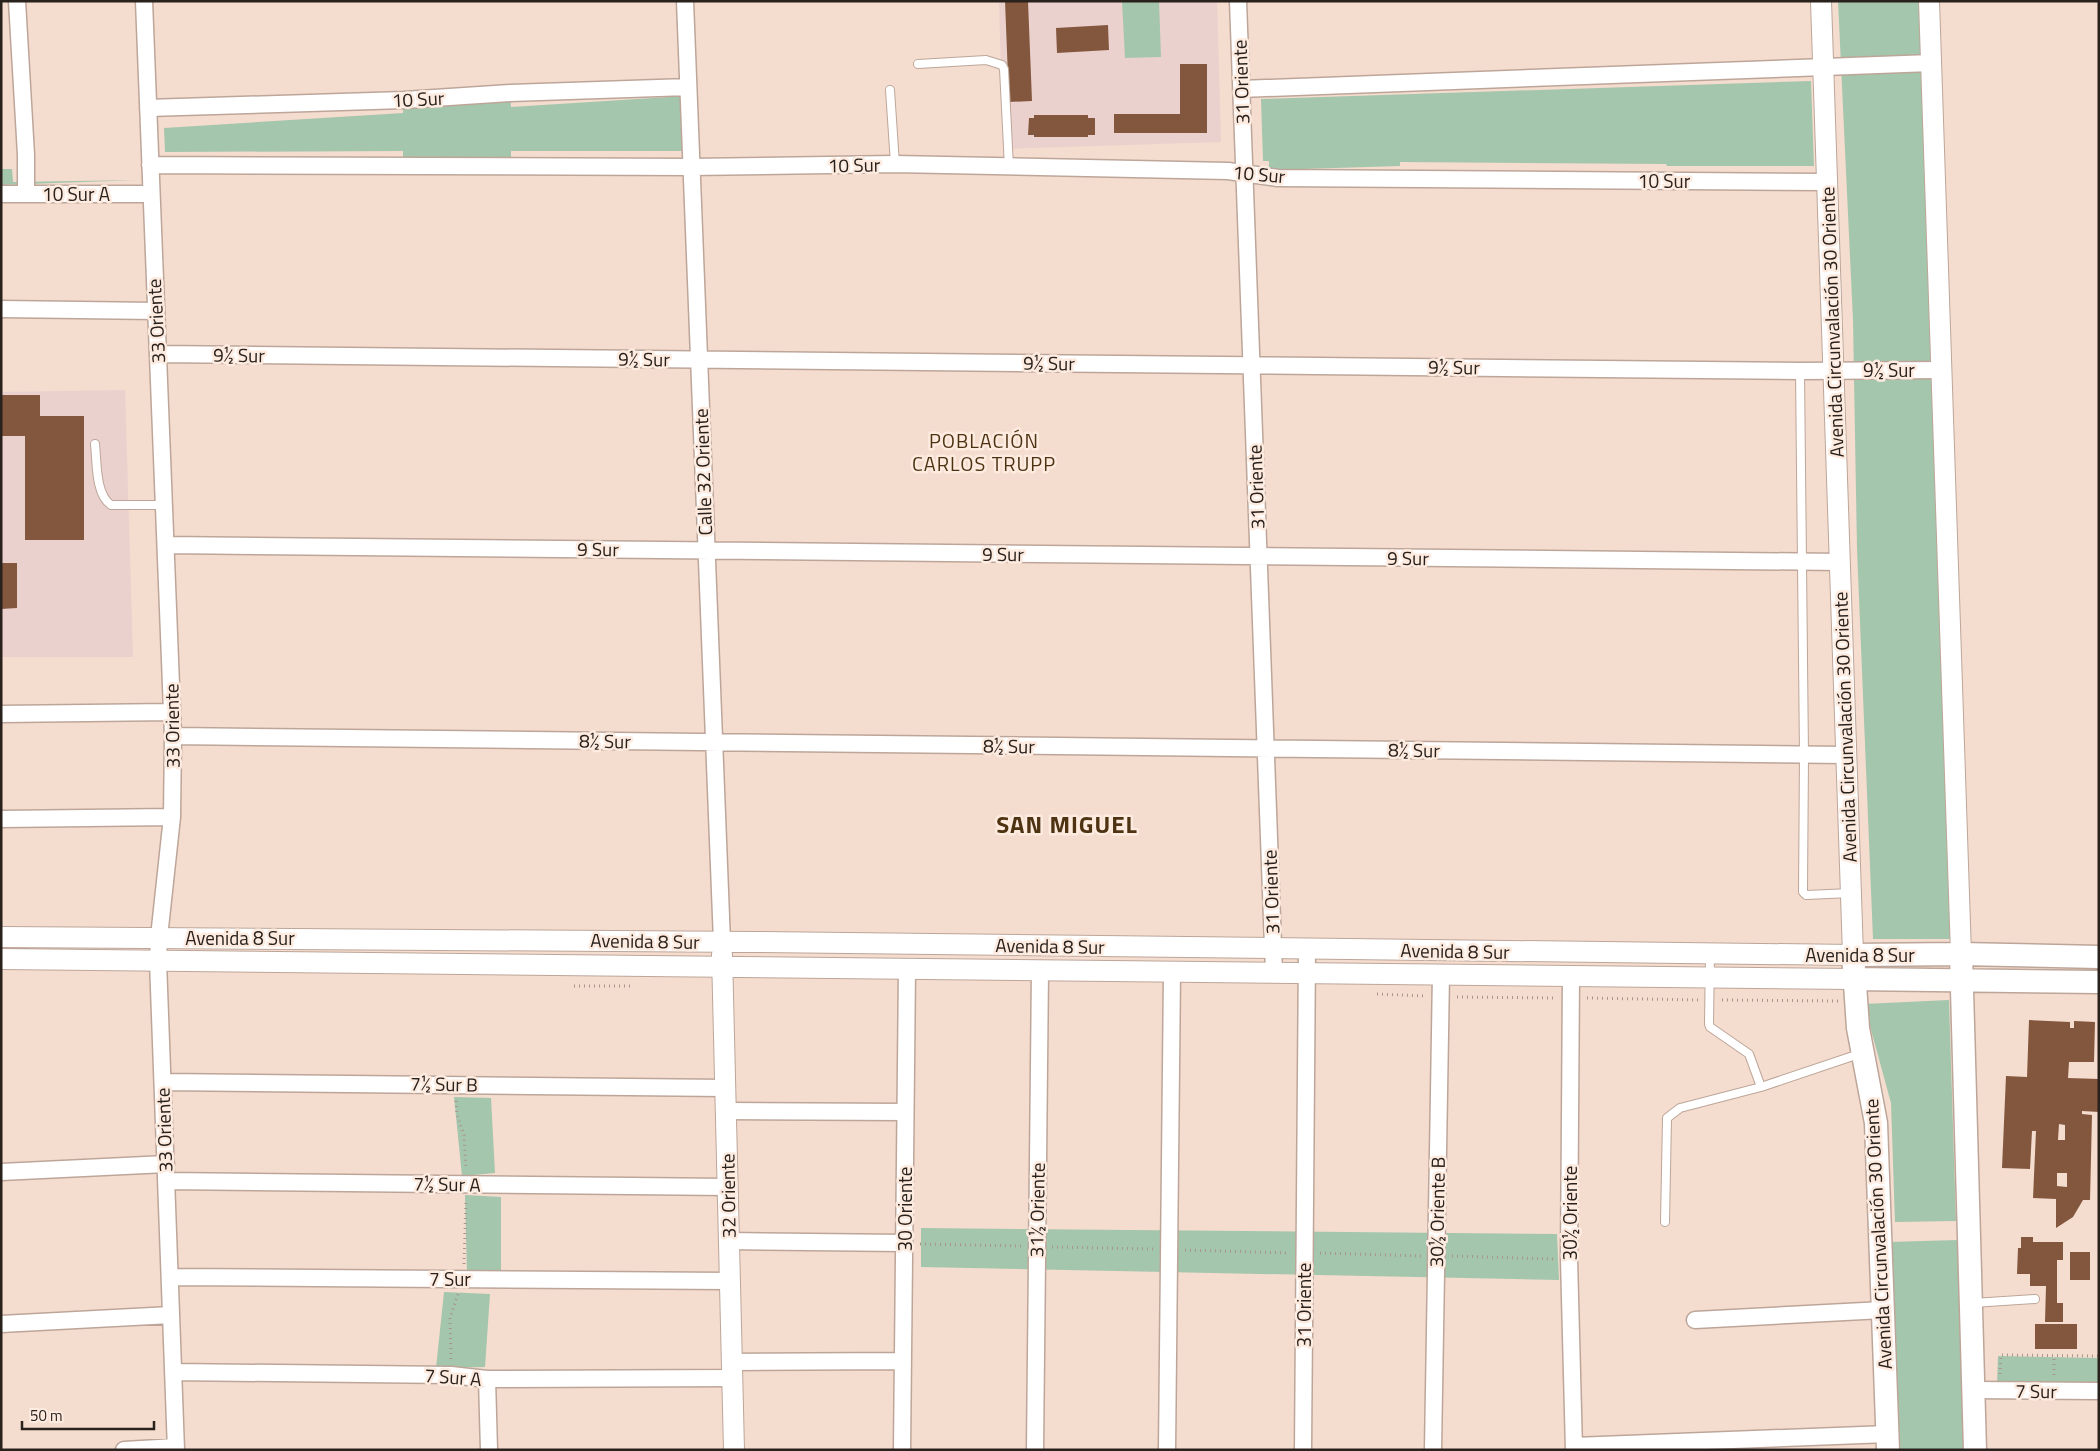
<svg xmlns="http://www.w3.org/2000/svg" width="2100" height="1451" font-family="'Titillium Web',sans-serif">
<rect width="100%" height="100%" fill="#f4dccf"/>
<path fill="#ebd1cd" d="M999,1H1217L1221,142L1003,149Z
M125,390L133,657H1V392Z"/>
<path fill="#a4c6ac" d="M1122,1H1159L1161,57L1125,58Z
M1838,1H1919L1951,939H1873L1857,549L1853,320Z
M1811,81L1814,166H1667L1666,164L1400,162V166L1269,170V161H1263L1261,99Z
M510,93L511,107L685,96L688,151H511V160L403,165V151L165,152L164,128L403,113L404,100Z
M1,169H12L13,182L138,180L1,185Z
M1949,1000L1956,1221L1895,1222L1891,1103L1864,1004Z
M454,1097L491,1098L495,1173L462,1176Z
M465,1195L501,1197V1272L467,1274Z
M921,1228L1557,1234L1559,1280L921,1267Z
M1958,1240L1966,1450H1898L1888,1242Z
M444,1292L490,1294L485,1367L436,1368Z
M1998,1356L2099,1358V1388L1997,1384Z"/>
<path fill="#83573d" fill-rule="evenodd" d="M1005,1H1028L1032,101L1009,102Z
M1108,25L1109,50L1057,53L1056,28Z
M1180,64H1207V133H1114V114H1180Z
M1034,115H1088V118H1095V135H1088V137H1034V135H1028L1029,118H1034Z
M1,395H40V416H84V540H25V436H1Z
M1,563H17V608L1,609Z
M2029,1020L2070,1022V1028H2074V1021L2095,1022L2094,1062H2069L2068,1078L2099,1079V1112L2082,1111V1114L2092,1115L2090,1200H2083L2073,1217L2056,1228V1199L2033,1198L2036,1131H2032L2030,1169L2002,1168L2006,1076L2027,1077ZM2059,1124L2065,1125V1140H2058ZM2057,1173H2067V1187L2057,1186Z
M2021,1237H2033V1242H2063V1260H2057V1303H2063V1322H2045L2046,1286H2030V1274H2017L2018,1248H2021Z
M2070,1252H2090V1280H2070Z
M2035,1324H2077V1349H2035Z"/>
<g fill="none" stroke-linecap="round" stroke-linejoin="round">
<defs>
<path id="service" d="M918,64L986,60L1002,65L1004,69L1009,167
M890,90L895,164
M1800,371L1804,755L1803,892L1806,895L1851,893
M95,444C97,461 95,494 111,505H165
M1761,1087L1862,1053
M1665,1222L1667,1118L1680,1108L1761,1087L1749,1054L1710,1027L1709,1024L1710,954
M1973,1303L2035,1299"/>
<path id="minor" d="M17,1L26,155V194
M144,1L173,736L172,817L159,937L158,961L176,1450
M685,1L722,942
M1238,1L1274,973
M1241,89L1931,63
M148,108L404,100L510,93L688,87
M150,165L691,167L895,164L1228,171L1278,178L1827,182
M1,194H151
M1,309L156,311
M158,354L1800,371L1941,370
M167,545L1840,562
M1,714L172,712
M173,736L1846,755
M1,819L172,817
M1571,976L1569,1259L1574,1450
M163,1082L725,1088
M726,1111L905,1112
M1,1172L166,1164
M166,1181L728,1187
M729,1241L904,1243
M170,1277L730,1281
M1695,1320L1883,1310
M1,1324L171,1315
M732,1362L903,1361
M173,1372L451,1375L487,1379L732,1378
M487,1379L489,1450
M1973,1390L2099,1391
M1574,1446L1888,1434
M124,1450L176,1447
M902,1450L907,969
M1035,1450L1040,970
M1167,1450L1172,972
M1303,1450L1307,950
M1433,1450L1441,974"/>
<path id="tertiary" d="M1929,1L1961,954
M1,937L755,942L1853,955L1821,1
M722,954L734,1450
M1,959L1853,979"/>
<path id="secondary" d="M1961,954L1975,1450
M1853,979L2099,982
M1888,1450L1876,1123L1858,1028L1853,955L1961,954L2099,957"/>
</defs>
<use href="#service" stroke="#bda699" stroke-width="10"/>
<use href="#minor" stroke="#bda699" stroke-width="19"/>
<use href="#tertiary" stroke="#bda699" stroke-width="22"/>
<use href="#secondary" stroke="#bda699" stroke-width="25"/>
<path stroke="#a8968c" stroke-width="3" stroke-dasharray="1 4" stroke-linecap="butt" d="M574,986H631
M1377,994L1425,996
M1457,997L1555,998
M1587,998L1698,1000
M1722,1000L1838,1001
M456,1101L457,1115L464,1135L466,1169
M920,1244L1021,1246
M1052,1247L1154,1249
M1185,1250L1289,1253
M1320,1253L1421,1256
M1452,1256L1554,1259
M464,1264L466,1200
M451,1359L450,1318L458,1294
M2000,1374L2001,1355L2099,1356
M2054,1375V1356"/>
<use href="#service" stroke="#fff" stroke-width="8"/>
<use href="#minor" stroke="#fff" stroke-width="16"/>
<use href="#tertiary" stroke="#fff" stroke-width="20"/>
<use href="#secondary" stroke="#fff" stroke-width="22"/>
</g>
<g text-anchor="middle" stroke-width="5" stroke-linejoin="round" paint-order="stroke">
<g font-size="19" fill="#29211c" stroke="#feebe0">
<text transform="translate(1241 82) rotate(-92)" y="7">31 Oriente</text>
<text transform="translate(418 99) rotate(-3)" y="7">10 Sur</text>
<text transform="translate(854 165) rotate(-1)" y="7">10 Sur</text>
<text transform="translate(1259 174) rotate(5)" y="7">10 Sur</text>
<text x="1664" y="188">10 Sur</text>
<text x="76" y="201">10 Sur A</text>
<text transform="translate(156 321) rotate(-93)" y="7">33 Oriente</text>
<text transform="translate(1832 322) rotate(-92)" y="7">Avenida Circunvalación 30 Oriente</text>
<text transform="translate(239 355) rotate(1)" y="7">9½ Sur</text>
<text transform="translate(644 359) rotate(1)" y="7">9½ Sur</text>
<text transform="translate(1049 363) rotate(1)" y="7">9½ Sur</text>
<text transform="translate(1454 367) rotate(1)" y="7">9½ Sur</text>
<text x="1889" y="377">9½ Sur</text>
<text transform="translate(703 472) rotate(-92)" y="7">Calle 32 Oriente</text>
<text transform="translate(1256 487) rotate(-92)" y="7">31 Oriente</text>
<text transform="translate(598 549) rotate(1)" y="7">9 Sur</text>
<text transform="translate(1003 554) rotate(1)" y="7">9 Sur</text>
<text transform="translate(1408 558) rotate(1)" y="7">9 Sur</text>
<text transform="translate(172 726) rotate(-91)" y="7">33 Oriente</text>
<text transform="translate(1845 727) rotate(-92)" y="7">Avenida Circunvalación 30 Oriente</text>
<text transform="translate(605 741) rotate(1)" y="7">8½ Sur</text>
<text transform="translate(1009 746) rotate(1)" y="7">8½ Sur</text>
<text transform="translate(1414 750) rotate(1)" y="7">8½ Sur</text>
<text transform="translate(1271 892) rotate(-92)" y="7">31 Oriente</text>
<text x="240" y="945">Avenida 8 Sur</text>
<text transform="translate(645 941) rotate(1)" y="7">Avenida 8 Sur</text>
<text transform="translate(1050 946) rotate(1)" y="7">Avenida 8 Sur</text>
<text transform="translate(1455 951) rotate(1)" y="7">Avenida 8 Sur</text>
<text x="1860" y="962">Avenida 8 Sur</text>
<text transform="translate(444 1084) rotate(1)" y="7">7½ Sur B</text>
<text transform="translate(164 1130) rotate(-92)" y="7">33 Oriente</text>
<text transform="translate(447 1184) rotate(1)" y="7">7½ Sur A</text>
<text transform="translate(728 1196) rotate(-91)" y="7">32 Oriente</text>
<text transform="translate(905 1209) rotate(-90)" y="7">30 Oriente</text>
<text transform="translate(1037 1210) rotate(-89)" y="7">31½ Oriente</text>
<text transform="translate(1437 1212) rotate(-89)" y="7">30½ Oriente B</text>
<text transform="translate(1570 1213) rotate(-90)" y="7">30½ Oriente</text>
<text transform="translate(1878 1234) rotate(-93)" y="7">Avenida Circunvalación 30 Oriente</text>
<text x="450" y="1286">7 Sur</text>
<text transform="translate(1304 1305) rotate(-90)" y="7">31 Oriente</text>
<text transform="translate(453 1377) rotate(4)" y="7">7 Sur A</text>
<text transform="translate(2036 1391) rotate(1)" y="7">7 Sur</text>
</g>
<g font-size="20" letter-spacing="1" fill="#4e3313" stroke="#feebe0">
<text x="984" y="448">POBLACIÓN<tspan x="984" dy="23">CARLOS TRUPP</tspan></text>
</g>
<g font-size="24" font-weight="bold" letter-spacing="1" fill="#4e3313" stroke="#feebe0">
<text x="1067" y="833">SAN MIGUEL</text>
</g>
</g>
<rect width="2100" height="1451" fill="none" stroke="#29211c" stroke-width="5"/>
<path d="M22 1421v8h132v-8" fill="none" stroke="#29211c" stroke-width="2.5"/>
<text x="30" y="1421" font-size="15" fill="#29211c" stroke="#feebe0" stroke-width="4" paint-order="stroke">50 m</text>
</svg>
